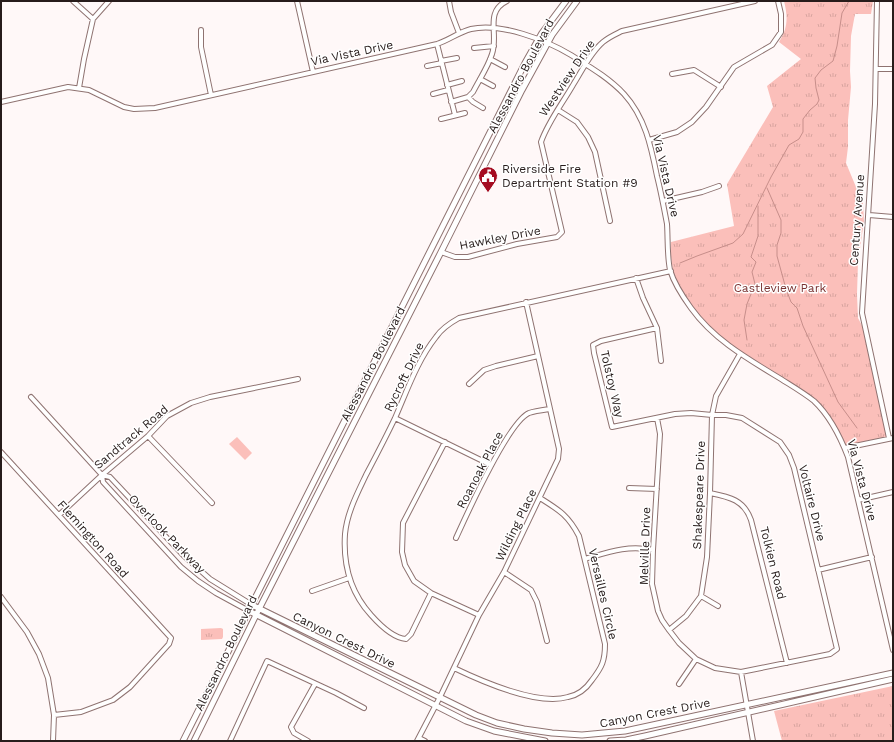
<svg xmlns="http://www.w3.org/2000/svg" width="894" height="742" font-family="'Work Sans',sans-serif">
<defs>
<pattern id="grass-tufts" width="24" height="20" patternUnits="userSpaceOnUse"><rect width="24" height="20" fill="#fbbfba"/><path d="M3 7l-1-3M5 7V3M7 7l1-3M15 17l-1-3M17 17v-4M19 17l1-3" fill="none" stroke="#d7a49f"/></pattern>
</defs>
<rect width="100%" height="100%" fill="#fff8f8"/>
<path fill="url(#grass-tufts)" d="M784,1H873L871,14H855L851,36L850,71L851,87L848,120V147L846,163L856,187L862,186L864,221L858,262L857,294L858,318L867,335L891,440L846,451L820,407L804,395L710,331L682,295L673,271L671,257V242L734,226L727,184L773,107L767,86L801,59L779,42C788,28 788,17 784,1Z
M221,628L223,629V637L222,639L201,640V629Z
M893,686V741H782L774,711Z"/>
<path fill="#fbbfba" d="M237,437L252,453L245,460L229,444Z"/>
<g fill="none" stroke-linecap="round" stroke-linejoin="round">
<path stroke="#c78e8a" stroke-width="1" d="M767,188L781,220V233L777,245V256L786,289L791,302L797,308L803,326L838,402L857,428
M680,263L697,256L733,243L743,234L771,177L789,145L799,139L803,132V119L810,110L817,104L819,100L816,88L815,78L821,70L833,61L837,46L842,13L849,1
M747,340L744,320L747,304L755,284L752,272L756,262L751,257L758,236V206"/>
<defs>
<path id="minor" d="M73,1L93,19
M297,1L313,72
M449,1L451,12L459,33
M877,1L875,104L862,313L889,438
M201,30V47L211,95
M437,44L455,115
M474,48L494,46
M490,59L505,67
M441,61L457,58
M427,66L442,63
M876,69H893
M672,74L694,70L721,87
M480,79L493,86
M447,85L462,81
M79,88L84,59L93,19L109,1
M433,94L448,90
M468,97L473,102L483,108
M1,102L68,87L89,90L124,107L134,109L155,108L437,44C449,40 459,32 471,29C500,22 546,40 571,55C590,67 609,78 624,94C645,117 651,146 657,176C661,192 664,208 667,224C668,239 667,255 670,270C674,283 683,297 691,308C714,340 748,359 781,379C792,386 804,393 814,401C830,416 840,436 848,457L893,650
M451,102L468,97L473,92C479,80 488,67 492,54C499,34 484,12 507,1
M558,110L577,122L588,137L595,152L610,221
M441,119L465,113
M649,140L677,132L692,122L706,107L734,67L772,45L781,32V14L778,1
M663,201L702,192L719,186
M869,215L893,217
M441,252L455,257H468L517,244L557,237L562,232L541,142C548,122 562,104 573,85C582,71 590,53 603,42C609,37 616,34 622,31L755,1
M636,278L643,298L657,328L661,361
M469,384L484,370L496,366L538,356
M31,397L102,475L103,482L181,567L198,581L216,593L249,611
M395,418L491,465
M657,418L660,434L653,550L652,584L658,611L662,620L669,630L679,643L696,659L715,668L741,672L830,654L837,649L794,468L789,455L780,442L742,418L726,415H712L691,413L675,414L612,427L594,353L593,345L601,341L657,328
M148,436L212,503
M445,442L403,523L402,552L405,565L414,581L431,593L479,615
M845,448L893,438
M1,452L171,638L169,644L130,687L113,700L81,712L54,715
M102,475L110,477L183,555L210,579L252,605
M629,488L657,489
M710,493C730,497 744,500 751,520L787,663
M858,500L893,492
M59,515L102,475L148,436L167,416L191,403L210,397L298,379
M456,538C467,514 508,422 529,413C535,411 543,410 550,409
M585,559C609,552 627,545 653,550
M818,570L872,557
M504,572L531,590L537,602L547,641
M312,591L349,578
M431,593L411,634L406,639C393,638 379,624 371,615C351,593 343,564 345,534C347,513 357,494 366,475C376,456 386,437 395,418C407,391 417,361 436,337C442,328 450,323 459,318L671,271
M701,596L718,606
M1,597L27,632L39,654L48,678L54,715L53,741
M669,630L686,616L701,596L707,557L710,493L712,415L716,396L740,354
M454,668C481,681 538,706 568,697C578,695 586,689 592,680C602,667 605,661 605,644L579,536C568,515 559,510 540,498
M741,672L753,741
M679,684L696,659
M419,738L425,741
M230,741L267,661L336,693L364,708
M308,741L294,733L291,727L315,684
M417,741L440,697L479,615L504,572L558,459L559,449L526,302"/>
<path id="major" d="M252,605L476,715L497,723L524,729L552,733L582,735L625,731L893,673
M249,611L466,721L494,731L545,741
M183,741L525,63L542,33L566,1
M194,741L256,615L441,252L522,90L552,35L577,1
M610,741L626,740L645,736L893,679"/>
</defs>
<use href="#minor" stroke="#8f7371" stroke-width="6"/>
<use href="#major" stroke="#8f7371" stroke-width="7"/>
<use href="#minor" stroke="#fff" stroke-width="4"/>
<use href="#major" stroke="#fff" stroke-width="5"/>
</g>
<defs>
<symbol id="civic-pin" viewBox="-11 -11 22 30"><path d="M0 17L-7.5 6A9.5 9.5 0 1 1 7.5 6Z" fill="#a50c21" stroke="#fff"/><path d="M-.6-6.5H3V-4.5H.6V-3L4-1V1h2V6H-6V1h2V-1L-.6-3ZM-1.2 2.5V6h2.4V2.5Z" fill="#fff"/></symbol>
</defs>
<g fill-rule="evenodd">
<use href="#civic-pin" x="477" y="165" width="22" height="30"/>
</g>
<g text-anchor="middle" stroke-width="3" stroke-linejoin="round" paint-order="stroke">
<g font-size="12" fill="#271c1b" stroke="#fff">
<text transform="translate(352 53) rotate(-12)" y="4">Via Vista Drive</text>
<text transform="translate(521 76) rotate(-62)" y="4">Alessandro Boulevard</text>
<text transform="translate(567 78) rotate(-56)" y="4">Westview Drive</text>
<text transform="translate(666 176) rotate(77)" y="4">Via Vista Drive</text>
<text transform="translate(857 220) rotate(-86)" y="4">Century Avenue</text>
<text transform="translate(500 238) rotate(-11)" y="4">Hawkley Drive</text>
<text transform="translate(373 364) rotate(-63)" y="4">Alessandro Boulevard</text>
<text transform="translate(404 377) rotate(-64)" y="4">Rycroft Drive</text>
<text transform="translate(612 384) rotate(77)" y="4">Tolstoy Way</text>
<text transform="translate(131 437) rotate(-40)" y="4">Sandtrack Road</text>
<text transform="translate(480 470) rotate(-62)" y="4">Roanoak Place</text>
<text transform="translate(862 480) rotate(75)" y="4">Via Vista Drive</text>
<text transform="translate(699 495) rotate(-88)" y="4">Shakespeare Drive</text>
<text transform="translate(812 503) rotate(76)" y="4">Voltaire Drive</text>
<text transform="translate(516 525) rotate(-64)" y="4">Wilding Place</text>
<text transform="translate(167 534) rotate(46)" y="4">Overlook Parkway</text>
<text transform="translate(93 539) rotate(48)" y="4">Flemington Road</text>
<text transform="translate(645 546) rotate(-88)" y="4">Melville Drive</text>
<text transform="translate(773 563) rotate(76)" y="4">Tolkien Road</text>
<text transform="translate(603 594) rotate(77)" y="4">Versailles Circle</text>
<text transform="translate(344 640) rotate(26)" y="4">Canyon Crest Drive</text>
<text transform="translate(226 653) rotate(-64)" y="4">Alessandro Boulevard</text>
<text transform="translate(655 713) rotate(-11)" y="4">Canyon Crest Drive</text>
</g>
<g font-size="12" fill="#271c1b" stroke="#fff" text-anchor="start">
<text x="502" y="173">Riverside Fire<tspan x="502" dy="14">Department Station #9</tspan></text>
</g>
<g font-size="12" fill="#7a3332" stroke="#fff">
<text x="780" y="292">Castleview Park</text>
</g>
</g>
<rect width="894" height="742" fill="none" stroke="#271c1b" stroke-width="4"/>
</svg>
